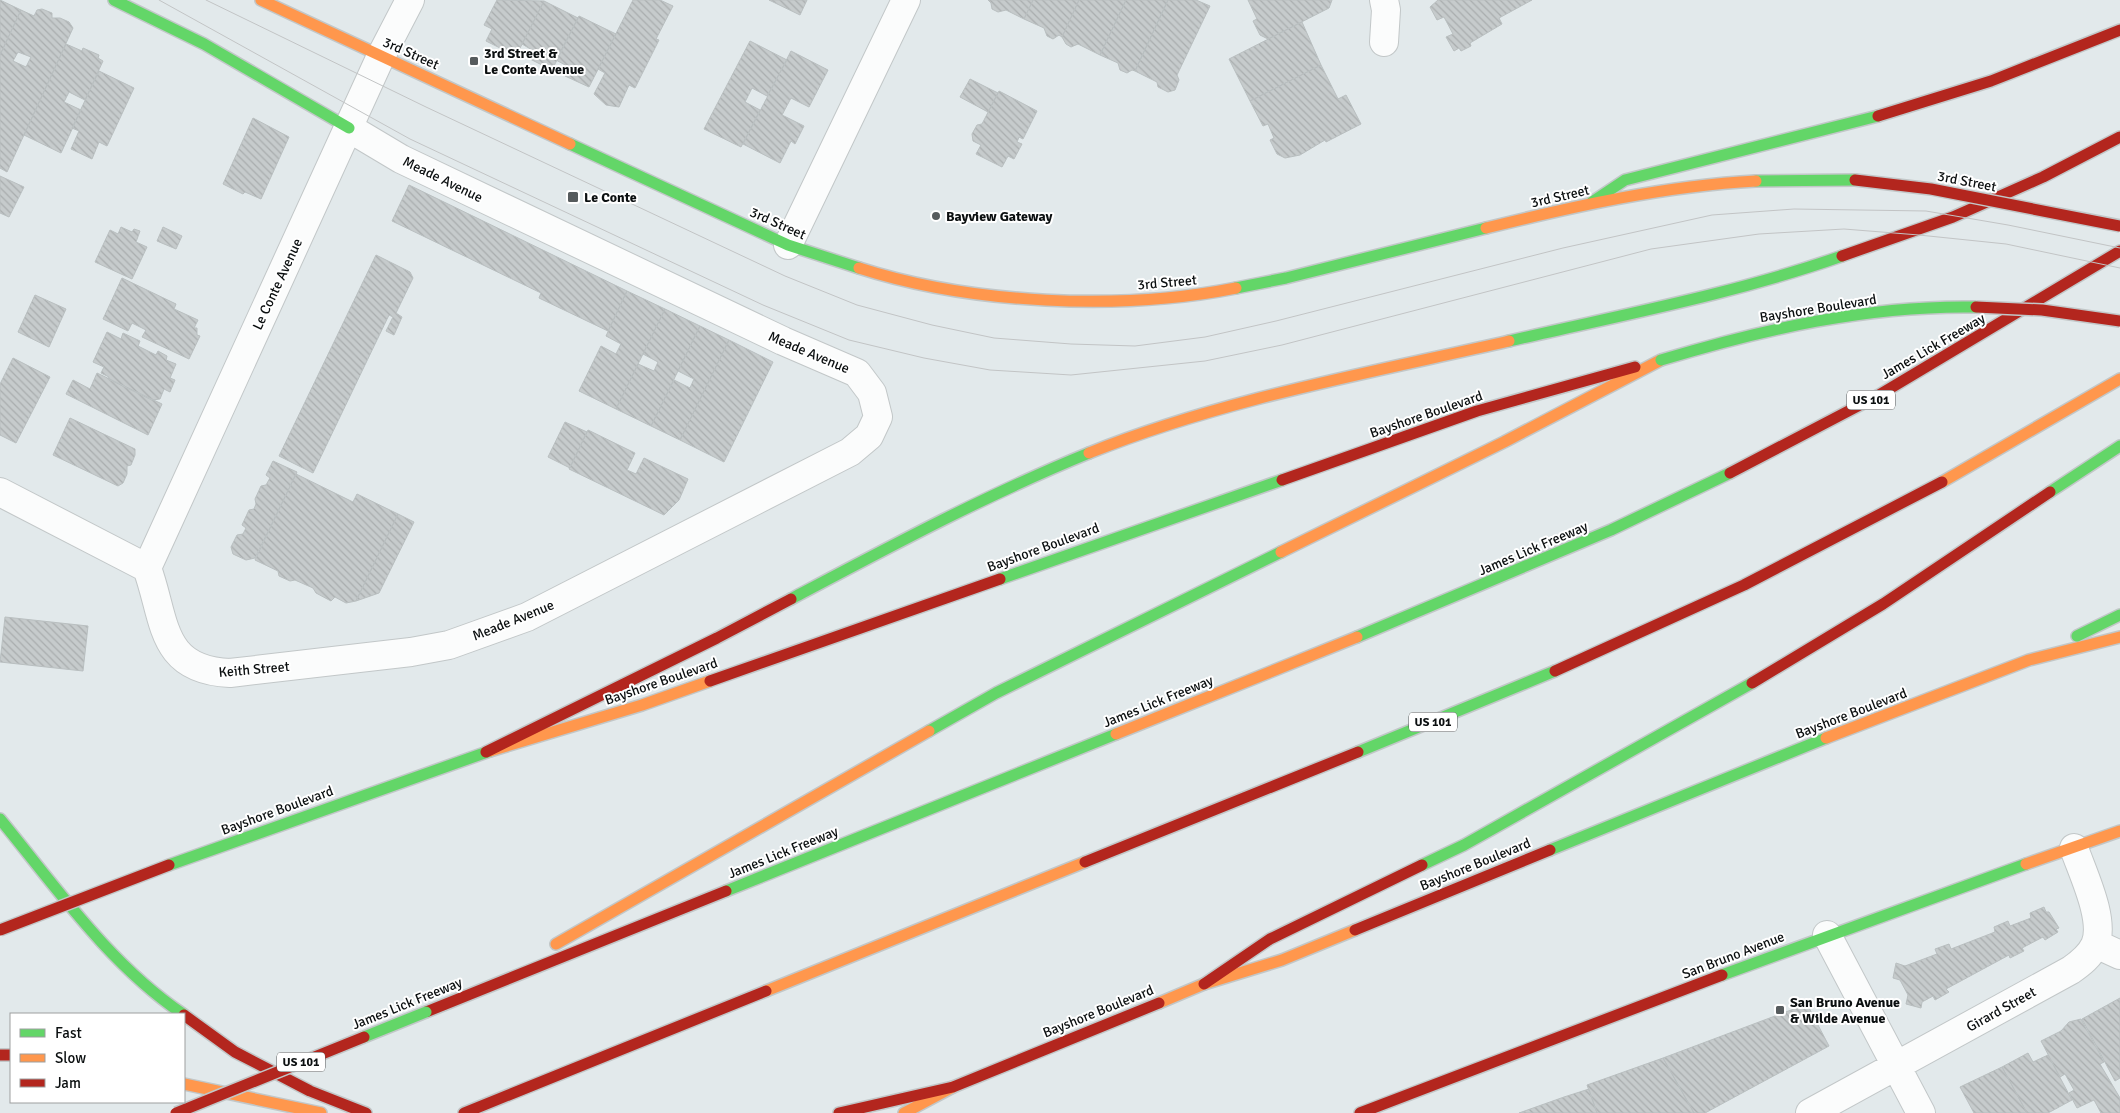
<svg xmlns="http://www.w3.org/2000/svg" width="2120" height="1113" font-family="Signika,sans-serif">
<defs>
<pattern id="building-back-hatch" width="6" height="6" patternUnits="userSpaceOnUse" patternTransform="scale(1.25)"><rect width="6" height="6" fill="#c6cbcc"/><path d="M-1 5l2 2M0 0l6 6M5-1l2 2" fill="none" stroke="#a9adae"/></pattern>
</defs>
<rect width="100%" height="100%" fill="#e2e9eb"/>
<path fill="url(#building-back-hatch)" stroke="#b9bfc0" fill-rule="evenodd" d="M0,0L21,10L0,55Z
M497,0L544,1L516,56L486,41L492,29L484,25Z
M633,0H660L673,6L656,39L659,40L635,88L629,85L619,107L606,105L594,94L605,73L598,69Z
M769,0H807L800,15Z
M988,0H1033L1024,19L1006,10L998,12L992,9L991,3Z
M1033,0H1079L1062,37L1059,35L1053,39L1047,36L1044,28L1024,19Z
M1079,0H1126L1100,55L1078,44L1071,47L1066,44L1062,37Z
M1126,0H1168L1135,71L1132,70L1127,73L1120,70L1118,63L1100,55Z
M1168,0H1196L1210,6L1177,75L1179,80L1175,90L1168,92L1158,87L1157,82L1135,71Z
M1248,0H1332L1329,8L1268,39L1260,35L1253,21L1257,19Z
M1438,0H1532L1499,18L1502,24L1470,43L1471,46L1461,51L1459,48L1454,51L1446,37L1453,34L1444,17L1437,20L1430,7Z
M544,1L578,18L552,70L528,58L532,50L522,44Z
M42,9L52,13V18H60L69,22L73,28L7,172L0,168V55L21,10L34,16L37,10ZM18,52L31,57L26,67L13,61Z
M579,16L616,34L589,87L565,76L569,67L556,60Z
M1302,22L1321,65L1250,101L1229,59Z
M750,41L787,60L767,96L752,88L745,102L760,110L741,147L704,129Z
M66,44L82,51L83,48L99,55L98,58L103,61L85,100L69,92L64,102L81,110L61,153L24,135Z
M791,51L828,70L809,107L791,98L782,115L804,126L795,144L791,141L780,163L743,144Z
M1321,65L1338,99L1346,95L1361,124L1326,142L1325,140L1300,155L1285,158L1277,154L1270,140L1274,138L1268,124L1263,126L1250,101Z
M99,71L134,88L107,146L99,142L92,159L71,149L79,131L72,128Z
M970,79L998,93L988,112L960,97Z
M999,91L1037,111L1023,139L1019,137L1017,142L1022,144L1014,159L1008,156L1002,167L976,154L981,145L973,141L972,134L977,125L982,124Z
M253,118L289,137L261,199L245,192L243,194L223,184Z
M0,176L24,187L9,217L0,213Z
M409,185L627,291L608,331L539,298L541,293L392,221Z
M121,227L132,232L134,229L140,231L136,242L147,247L132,279L95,262L110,230L118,234Z
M163,227L182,236L176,249L157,241Z
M376,255L410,272L413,278L396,313L402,317L394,335L386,331L393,317L389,315L313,473L279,456Z
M122,278L176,304L174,309L198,320L194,328H197V335L200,336L189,359L142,337L146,330L132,323L128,331L103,319Z
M627,291L665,309L616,409L579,391L601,346L616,354L621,344L606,336Z
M35,295L66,309L49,347L18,332Z
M665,309L700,326L651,426L616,409L638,364L654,371L658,362L643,354Z
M700,326L729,340L680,440L651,426L674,380L690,388L694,379L678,371Z
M107,332L121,339L123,333L140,341L138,346L156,355L158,351L167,356L166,360L176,364L170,378L175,380L170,392L164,389L160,399L152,400L108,379L109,377L101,373L104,367L93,362Z
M729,340L773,362L724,462L680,440Z
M13,358L50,377L16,443L0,435V384Z
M97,373L162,404L148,435L66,394L73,380L90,389Z
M70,418L135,449V455L131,465L127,466V474L123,483L118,486L53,455Z
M565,422L587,432L570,468L548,457Z
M588,430L635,453L627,470L636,474L644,458L688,479L679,500L664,515L569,469Z
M273,461L297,472L255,558L246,560L233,554L231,547L237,535L243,534L246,528L242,525L249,510L254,509L256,504L255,499L261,486L266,485L270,478L266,475Z
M296,474L353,502L357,494L398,514L356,601L346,603L335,597L331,601L316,593L313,588L295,580L290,581L279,576L278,571L255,560Z
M398,514L414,522L379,593L356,601Z
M5,617L88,626L83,671L0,662Z
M2044,907L2046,912H2049L2059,928L2056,929L2058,932L2045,940L2043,937L2022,948L2024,951L2010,958L2009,955L1946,989L1949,992L1935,1000L1933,996L1922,1002L1921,1008L1906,1004L1908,995L1900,980L1893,978L1896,963L1905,966L1937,954L1935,949L1949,944L1951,949L1995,932L1994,927L2008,921L2010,926L2031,918L2030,913Z
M2120,998V1078L2115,1081L2082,1019Z
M1807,1004L1829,1046L1705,1113H1694L1663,1058Z
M2081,1019L2104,1062L2100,1064L2120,1098V1113H2101L2094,1100L2077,1108L2069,1093L2074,1090L2065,1074L2060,1077L2041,1041L2061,1031L2069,1022Z
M2028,1053L2033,1062L2048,1055L2072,1100L2048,1113H2027L2002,1067Z
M1663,1058L1694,1113H1597L1587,1085Z
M2002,1067L2027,1113H1974L1960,1087Z
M1589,1089L1597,1113H1519L1564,1097Z"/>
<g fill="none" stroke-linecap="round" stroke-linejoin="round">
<defs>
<path id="street" d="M1384,0L1386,10L1384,42
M788,245L906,0
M0,492L147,568C166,620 159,670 230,673L411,652L449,645L527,617L850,452L869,436L878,417L872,393L857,373L783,341L401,159L349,128
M147,568L381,56L410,0
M1827,935L1921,1113
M2096,944L2120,955
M1810,1113L2071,970C2081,963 2090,956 2095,945C2106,920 2082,872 2074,848"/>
<path id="fast" d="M114,0L204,44L349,128
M570,144L788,245L859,268
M1756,181L1855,180
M1592,202L1625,180L1878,116
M1236,288L1286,278L1486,228
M1509,341C1621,315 1734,294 1842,256
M2050,492L2120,446
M1000,579L1282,480
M791,599C889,547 986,495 1089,453
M2077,636L2120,615
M1357,637L1611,530L1730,473
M929,731L996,693L1281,552
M1358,752L1555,671
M0,819C56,887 109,964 183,1014
M1550,850L1826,738
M169,865L490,751
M1422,865L1464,845L1752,683
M726,891L1116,734
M1722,975L2026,864"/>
<path id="slow" d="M261,0L570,144
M1486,228C1575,206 1664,186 1756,181
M859,268C971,304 1120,311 1236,288
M1089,453C1223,399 1369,373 1509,341
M1942,482L2120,379
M1281,552L1504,442L1661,360
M1116,734L1357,637
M1826,738L2029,660L2120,637
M490,751L642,705L710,681
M2026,864L2120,831
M556,944L929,731
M766,991L1085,862
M1159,1003L1204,984L1282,960L1355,930
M184,1084L321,1113
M904,1113L953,1087"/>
<path id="jam" d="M1878,116L1991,81L2120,30
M1842,256L1953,217L2043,177L2120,137
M1730,473L1879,395L2120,251
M1282,480L1477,411L1635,367
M1555,671L1744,585L1942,482
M710,681L1000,579
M1752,683L1883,604L2050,492
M486,752L717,638L791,599
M1085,862L1358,752
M1355,930L1550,850
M1204,984L1270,939L1422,865
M426,1012L726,891
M184,1015L235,1052L310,1091L366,1113
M0,1055H11
M464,1113L766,991
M839,1113L953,1087L1159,1003
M1360,1113L1722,975"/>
</defs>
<use href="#street" stroke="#c2c7c8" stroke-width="30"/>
<use href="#fast" stroke="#c2c7c8" stroke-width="14"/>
<use href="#slow" stroke="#c2c7c8" stroke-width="14"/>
<use href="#jam" stroke="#c2c7c8" stroke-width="14"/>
<use href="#street" stroke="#fbfcfc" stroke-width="28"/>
<use href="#fast" stroke="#63d668" stroke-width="11"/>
<use href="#slow" stroke="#ff974d" stroke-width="11"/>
<use href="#jam" stroke="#b3261e" stroke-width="11"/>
<path stroke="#c2c4c5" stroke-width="1" d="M159,0L410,139L763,305L849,340L924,358L990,370L1071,375L1205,361L1282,345L1651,249L1759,234L1844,229L1919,235L2006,244L2120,268
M206,0L426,107L785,276L857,305L932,325L994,338L1071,344L1135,346L1205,337L1276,321L1563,248L1712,215L1794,209L1926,211L2008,225L2120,248"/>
<defs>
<path id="fast-bridge" d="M1661,360C1764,329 1868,305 1976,307
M364,1037L426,1012"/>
<path id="jam-bridge" d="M1855,180L1931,189L2120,226
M1976,307L2042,310L2120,321
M0,930L169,865
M176,1113L364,1037"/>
</defs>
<use href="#fast-bridge" stroke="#c2c7c8" stroke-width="14" stroke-linecap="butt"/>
<use href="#jam-bridge" stroke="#c2c7c8" stroke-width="14" stroke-linecap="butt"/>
<use href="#fast-bridge" stroke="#63d668" stroke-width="11"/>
<use href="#jam-bridge" stroke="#b3261e" stroke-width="11"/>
</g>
<g fill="#565b5d" stroke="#fff" stroke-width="2">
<rect x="469" y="56" width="10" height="10" rx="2.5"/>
<rect x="567" y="191" width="12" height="12" rx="2.5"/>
<circle cx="936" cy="216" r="5"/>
<rect x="1775" y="1005" width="10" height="10" rx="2.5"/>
</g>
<g text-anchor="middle" stroke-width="4" stroke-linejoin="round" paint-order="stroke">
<g fill="#fff" stroke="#545758" stroke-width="1">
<rect x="1847" y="390.5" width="48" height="19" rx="4"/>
<rect x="1409" y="712.5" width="48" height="19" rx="4"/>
<rect x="277" y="1052.5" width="48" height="19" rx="4"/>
</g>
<g font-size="12" font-weight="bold" fill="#0b0f10">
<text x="1871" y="404">US 101</text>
<text x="1433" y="726">US 101</text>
<text x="301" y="1066">US 101</text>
</g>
<g font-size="14" fill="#0b0f10" stroke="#fff">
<text transform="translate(411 53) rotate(24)" y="5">3rd Street</text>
<text transform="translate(443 179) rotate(26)" y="5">Meade Avenue</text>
<text transform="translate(1967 181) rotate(11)" y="5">3rd Street</text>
<text transform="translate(1560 196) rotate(-13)" y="5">3rd Street</text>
<text transform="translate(778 223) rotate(24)" y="5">3rd Street</text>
<text transform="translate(1167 282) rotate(-5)" y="5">3rd Street</text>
<text transform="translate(277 284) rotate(-65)" y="5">Le Conte Avenue</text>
<text transform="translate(1818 308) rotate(-9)" y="5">Bayshore Boulevard</text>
<text transform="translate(1933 346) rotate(-30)" y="5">James Lick Freeway</text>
<text transform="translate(809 352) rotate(23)" y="5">Meade Avenue</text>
<text transform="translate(1426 414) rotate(-19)" y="5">Bayshore Boulevard</text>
<text transform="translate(1043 547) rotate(-20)" y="5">Bayshore Boulevard</text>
<text transform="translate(1533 548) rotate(-23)" y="5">James Lick Freeway</text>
<text transform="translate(513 620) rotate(-22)" y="5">Meade Avenue</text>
<text transform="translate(254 669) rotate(-5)" y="5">Keith Street</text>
<text transform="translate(661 681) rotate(-19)" y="5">Bayshore Boulevard</text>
<text transform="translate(1158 701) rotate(-22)" y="5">James Lick Freeway</text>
<text transform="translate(1851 713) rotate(-21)" y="5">Bayshore Boulevard</text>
<text transform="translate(277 810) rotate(-20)" y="5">Bayshore Boulevard</text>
<text transform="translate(783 852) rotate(-22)" y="5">James Lick Freeway</text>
<text transform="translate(1475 864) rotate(-22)" y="5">Bayshore Boulevard</text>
<text transform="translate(1733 955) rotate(-21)" y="5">San Bruno Avenue</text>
<text transform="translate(407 1003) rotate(-22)" y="5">James Lick Freeway</text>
<text transform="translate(2001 1009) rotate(-29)" y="5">Girard Street</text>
<text transform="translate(1098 1011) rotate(-22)" y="5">Bayshore Boulevard</text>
</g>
<g font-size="14" font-weight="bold" fill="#0b0f10" stroke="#fff" text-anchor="start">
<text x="484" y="58">3rd Street &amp;<tspan x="484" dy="16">Le Conte Avenue</tspan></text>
<text x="584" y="202">Le Conte</text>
<text x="946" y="221">Bayview Gateway</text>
<text x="1790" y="1007">San Bruno Avenue<tspan x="1790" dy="16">&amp; Wilde Avenue</tspan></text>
</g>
</g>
<rect x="10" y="1013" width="175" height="90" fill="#ffffff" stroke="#9d9f9f"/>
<rect x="20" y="1029" width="25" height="8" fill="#63d668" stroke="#9d9f9f"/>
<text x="55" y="1038" font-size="15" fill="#0b0f10">Fast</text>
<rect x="20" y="1054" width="25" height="8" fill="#ff974d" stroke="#9d9f9f"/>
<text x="55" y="1063" font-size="15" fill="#0b0f10">Slow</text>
<rect x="20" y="1079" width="25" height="8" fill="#b3261e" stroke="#9d9f9f"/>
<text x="55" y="1088" font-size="15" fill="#0b0f10">Jam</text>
</svg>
